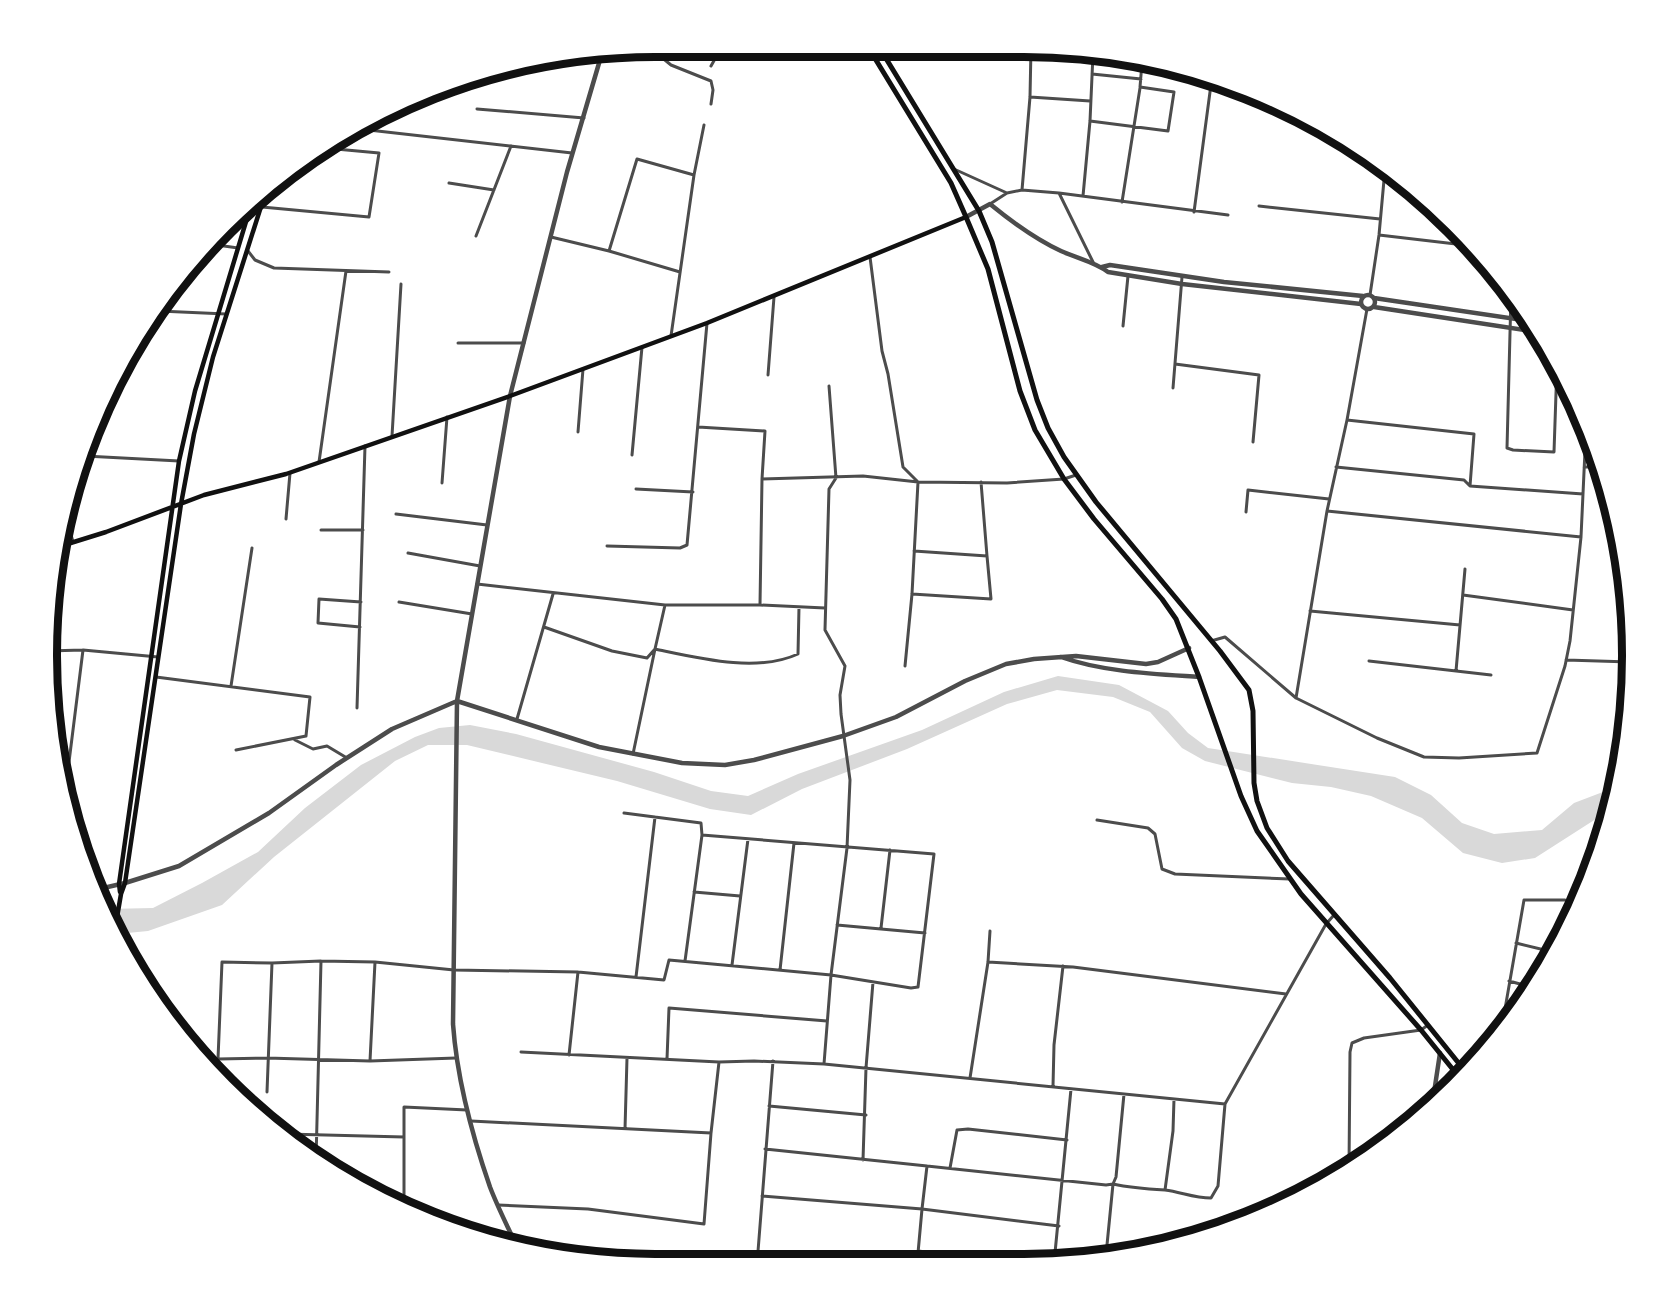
<svg xmlns="http://www.w3.org/2000/svg" width="1679" height="1311" font-family="'Roboto Serif',serif">
<rect width="100%" height="100%" fill="#fff"/>
<path fill="#d9d9d9" d="M1058,676L1119,685L1168,711L1188,733L1208,748L1395,777L1431,795L1462,823L1494,834L1542,830L1574,803L1616,787L1613,808L1535,858L1502,863L1463,853L1422,818L1371,796L1331,787L1292,783L1205,761L1182,748L1150,712L1113,697L1057,690L1007,704L907,749L802,789L751,815L710,809L617,781L467,745H428L395,761L274,857L222,905L148,931L117,934L107,909L153,908L202,883L258,852L305,808L361,765L415,737L439,728L470,725L516,734L654,772L711,791L748,796L798,774L922,730L1004,692Z"/>
<g fill="none" stroke-linecap="round" stroke-linejoin="round">
<path stroke="#4c4c4c" stroke-width="3" d="M649,47L671,65L711,81L713,90L711,104
M779,47L784,55L797,47
M711,66L720,50L730,47
M1092,74L1141,79
M1030,97L1090,101
M1245,97L1264,99
M477,109L584,118
M1090,121L1168,131L1174,92L1140,87L1142,63
M351,128L572,153
M954,169L1007,193
M449,183L494,190
M1022,190L1030,97L1031,48
M1059,193L1094,264
M1083,196L1090,121L1093,54
M1122,202L1140,88
M990,204L1007,193L1022,190L1059,193L1228,215
M1259,206L1380,219
M262,207L369,217L379,153L325,148
M1194,212L1212,77
M1379,235L1473,246
M476,236L511,146
M551,237L609,251L680,272
M210,244L238,248
M248,251L255,260L274,268L389,272
M609,251L637,159L694,175
M870,257L882,351L888,374L903,467L918,482L1007,483L1064,479L1076,475
M1370,295L1379,235L1385,169
M1511,295L1507,448L1513,450L1554,452L1557,364
M159,311L226,314
M1123,326L1128,276
M671,336L694,175L704,125
M458,343H524
M1175,364L1259,375L1253,442
M768,375L774,297
M1173,388L1182,277
M1347,420L1474,434L1470,486
M698,427L765,431L762,479
M578,432L583,369
M392,436L401,284
M1585,443L1593,444
M632,455L642,347
M85,456L179,461
M319,462L346,271
M1336,467L1464,480L1470,486L1583,494
M1584,467H1602
M442,483L447,417
M636,489L693,492
M1246,512L1248,490L1329,499
M65,513L73,542
M396,514L487,525
M286,519L290,473
M321,530H363
M1581,537L1586,429
M607,546L680,548L687,545L707,323
M914,551L987,556L981,482
M408,553L480,566
M477,584L665,605H760L762,479L863,476L918,482L912,594L905,666
M912,594L991,599L987,556
M1463,595L1573,610
M399,602L472,614
M760,605L825,608
M1310,611L1460,625
M360,627L318,623L319,599L361,602
M544,627L612,651L647,658L655,649L665,605
M1211,641L1225,637L1296,698L1377,738L1424,757L1459,758L1537,753L1565,666L1570,641L1581,537L1327,511L1347,420L1367,309
M47,651L83,650
M1566,660L1630,662
M1369,661L1491,675
M1625,661L1626,695
M1456,671L1465,569
M156,677L310,697L306,736L236,750
M231,686L252,548
M1296,698L1327,511
M357,708L365,446
M517,719L553,594
M295,740L313,749L327,746L347,758
M633,754L655,649C698,658 757,673 798,654L799,607
M63,778H67V812
M67,778L83,650L158,657
M1097,820L1148,828L1155,834L1162,869L1175,874L1290,879
M694,892L740,896
M837,925L925,933
M881,928L890,850
M1516,943L1553,952
M685,961L702,835
M988,962L1073,967L1286,994
M732,965L748,839
M780,970L794,843
M636,977L655,817
M1509,981L1531,987
M1501,1032L1524,900H1565L1577,906
M521,1052L719,1062L754,1061L824,1064L1225,1104L1326,924L1334,915
M569,1055L578,972
M456,1058L370,1061L267,1058L218,1059L222,962L272,963L321,961L375,962L454,970L578,972L664,980L669,960L831,975L911,988L918,987L934,854L702,835L701,823L624,813
M667,1059L669,1008L827,1021
M370,1061L375,962
M824,1064L831,975L847,848L850,780L841,714L840,695L845,666L825,630L829,489L836,478L829,386
M970,1078L988,962L990,931
M1053,1086L1054,1045L1063,966
M267,1092L272,963
M769,1106L866,1115
M471,1121L711,1133L719,1062
M625,1129L627,1058
M286,1134L404,1137
M863,1160L866,1068L873,982
M316,1161L321,961
M927,1166L1106,1185L1113,1184L1116,1177L1124,1094
M950,1168L957,1130L968,1129L1067,1140
M1349,1168L1350,1052L1352,1043L1364,1038L1421,1030L1428,1025
M1165,1190L1173,1131L1174,1099
M762,1196L922,1209L927,1166L765,1149
M385,1198L404,1199V1107L467,1110
M498,1205L588,1209L704,1224L711,1133
M919,1251L985,1263
M1106,1255L1113,1184C1131,1188 1147,1189 1165,1190C1181,1192 1194,1198 1211,1198L1218,1186L1225,1104
M1054,1263L1071,1089
M757,1264L773,1061
M917,1264L922,1209L1059,1226"/>
<path stroke="#4c4c4c" stroke-width="4.5" d="M966,217L990,204C1012,222 1035,239 1061,251C1076,258 1095,262 1108,272L1182,284L1361,304
M1102,267L1110,265L1224,282L1363,296
M1361 302a7 7 0 1 1 14 0a7 7 0 1 1-14 0Z
M1374,298L1529,321
M1374,307L1537,332
M1061,657C1103,672 1155,674 1199,677
M99,889L125,883L179,866L269,813L336,765L392,729L457,701L599,747L682,763L725,765L754,760L843,736L896,717L965,681L1006,664L1034,659L1076,656L1146,664L1158,662L1189,648
M1432,1106L1440,1053
M517,1247C508,1227 498,1208 490,1187C472,1135 457,1080 453,1024L457,701L510,396L567,172L602,53"/>
<path stroke="#111" stroke-width="4.5" d="M61,546L106,532L204,495L286,474L510,396L707,323L966,217
M120,892L119,884L179,461L195,391L251,205
M115,929L121,894L125,883L181,504L194,434L213,357L265,194"/>
<path stroke="#111" stroke-width="5" d="M868,47L951,183L966,217L988,269L1020,391L1035,430L1064,479L1094,519L1162,599L1176,619L1199,677L1241,796L1257,831L1301,894L1421,1030L1459,1077
M879,47L979,211L992,242L1037,400L1048,428L1064,457L1096,502L1220,651L1249,690L1253,711L1254,783L1257,801L1267,828L1288,861L1390,978L1465,1071"/>
</g>
<path d="M0 0H1679V1311H0ZM655 57H1024A598 598 0 0 1 1622 655V656A598 598 0 0 1 1024 1254H655A598 598 0 0 1 57 656V655A598 598 0 0 1 655 57Z" fill="#fff" fill-rule="evenodd"/>
<path fill="none" stroke="#111" stroke-width="8" d="M655 57H1024A598 598 0 0 1 1622 655V656A598 598 0 0 1 1024 1254H655A598 598 0 0 1 57 656V655A598 598 0 0 1 655 57Z"/>
</svg>
